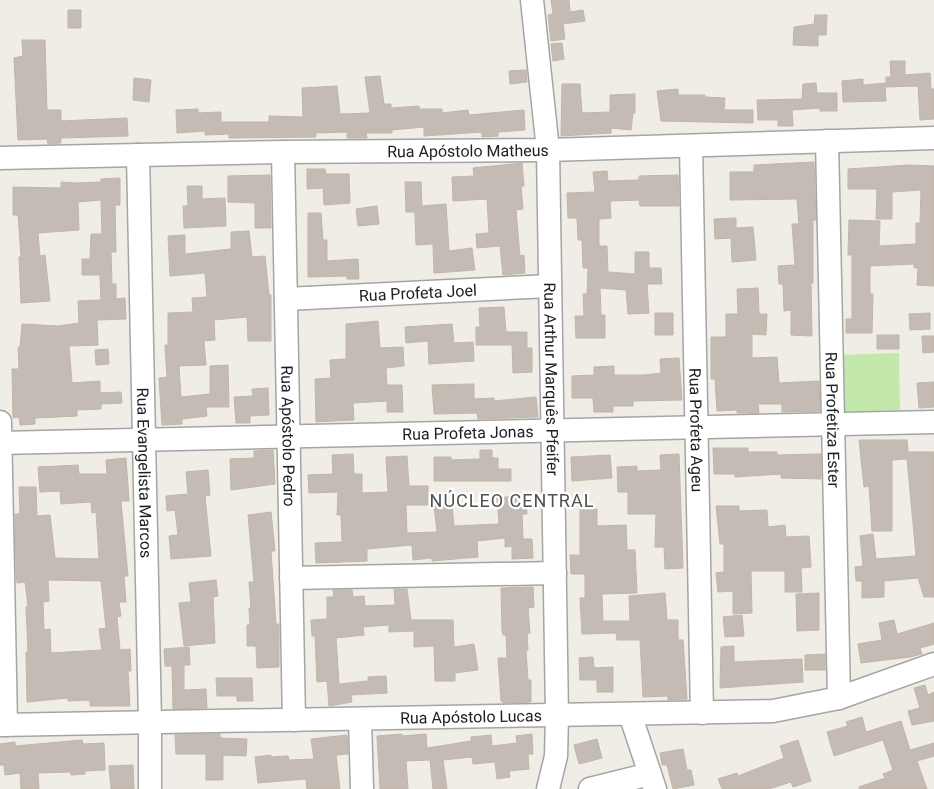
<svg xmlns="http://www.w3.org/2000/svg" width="934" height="789" font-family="Roboto,sans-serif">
<rect width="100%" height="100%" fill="#efede5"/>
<path fill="#c3e8ab" d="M899,353L900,410L838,412L836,355Z"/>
<path fill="#c4bcb4" stroke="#c1b5a7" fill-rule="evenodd" d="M551,0H569L570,12L583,10L585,21L563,24L565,39L551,41L548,15L553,14Z
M68,10H81V28H68Z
M815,15H827L826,35H818V46L793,45L794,27L814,24Z
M22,40H45L47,110H61V121L127,118L128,136L61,138V143L48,144L47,139L18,140L14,58L23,56Z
M562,43L564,59L553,61L551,44Z
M890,61H905V75L930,73L931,89H934V119L920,120L918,86L886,87V77H891Z
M526,70L527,82L510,84L509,71Z
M380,76L384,104H391V108L419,106V109H442V113L468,110L469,115L524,110L525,130L498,132V136L482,137V132L424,136V127L392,130V133H366L367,138H347V132L316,133V137L229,138V134L205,135V131L177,133L176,110L198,109V113L221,112V122H269V116L303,117L302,88L337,86L340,114L370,113L365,77Z
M134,78L151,80L149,102L133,100Z
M863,79V85L885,83L886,101L843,102L842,81Z
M816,83L817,93H837V111H820V108L792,110L793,126H778V120H758L757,100L802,99L803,84Z
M562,84H580L582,113L610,112V95L635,94V113H633L631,130L611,128V133L561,136Z
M678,89V95H705V97L725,98L724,110H753V123L661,121L657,91Z
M814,162L816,220H813V283H811L812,336L791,335V310L784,311L783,284H779L778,266L795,265L792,224H799L797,199L730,200V172H754V165Z
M522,163L524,186H521L523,209L516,210L520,256L524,255L525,273L503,275L500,246L477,248L476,234L489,233L487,199L453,201L452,177L474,176L473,168Z
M909,165L934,166V286L917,285L918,268H914V264L870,266V294H873L872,333H846V319H852V255H848L849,220L880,221L879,246L916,244V223H920L921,190L892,192V219H876L877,189H848V169Z
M307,169H325L326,174H349L350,203L324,205L323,188L307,189Z
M607,171L608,181L639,180V176L678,175L679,206H640L639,200L610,201L611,218L599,219V246H607L608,272L635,274V252H649V268H661L662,284H647L649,313L628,314L626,290L600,288L601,315H605V338H576L575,316H584L583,294H587L588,268H583L582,240H578L577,218H568L567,193L595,192L593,172Z
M270,175L271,228H255V203L228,202V176Z
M120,178V205H115L116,252H111L112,284H116V299L125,298L126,319L97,320L98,345L69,346L72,383L100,381V393L121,392L122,403L101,404V409L77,410V416L35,418V424L20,425L19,417L13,418L12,369H19L18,347H20L22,324L58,326L79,323L78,301L101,300L100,275H82V259H90L91,234H102L101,200L78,202L79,230L38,233L40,256L45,255L50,301L21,303L19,257H21L18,215H13V187L61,188V182L77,183L101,182V179Z
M405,182H421L422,206L446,204L449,251L472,248L475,270L434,273L433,244L416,245L415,212H406Z
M187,186H202V199L225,198L226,226L184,228L183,206H188Z
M377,206L379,224L358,226L356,209Z
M308,213H321L323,240H327V261L358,259L359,279H347V276L308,277Z
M736,218V228L753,227L756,260L732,262L731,238L715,239L714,219Z
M249,231L252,257L265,256L269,295H271V341H248L247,317L214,320L215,340L204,341L206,365L179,366L181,397L210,394V366L228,365L229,407H206L207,416L182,419V424L162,425L159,378L167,377L165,345H168V313L193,312L192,298L207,297L205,273L170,276L168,236L185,235V254L231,249V232Z
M758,288L759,314H767L766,335L752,334V358L777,357L779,383L819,381L820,411L782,412V404H758L759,413H737V410L717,411L715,379H711V337H726V314H738L737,289Z
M504,307L506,332H527V348H532V372L513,373L512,345H476V327H480L479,308Z
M655,313H673V335H655Z
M930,313V329L910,330L909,314Z
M378,321L380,348L403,347L404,366L386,368L387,385H402L403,412H387V401L353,403L354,420L316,422L315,379L331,378L330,360L346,359V324Z
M452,324L454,343L473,342L474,361L429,364L428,341L406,343L405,327Z
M877,335H899V349H877Z
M922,336H934V352L923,353Z
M108,349L109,364L96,365L95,350Z
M679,358L682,400L633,401V406H613V412H594L593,398H572V376L594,375V367L614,366V375H645L661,373L660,359Z
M934,382V407L919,408L917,383Z
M474,384V399L494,398V401L536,397L538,417L478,419L477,413L434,414L432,385Z
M268,388L269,415L250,416V423H236L234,397L253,396L252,389Z
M859,440H907L908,452H934V597H924L918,578L884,581V597L862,598V581H856L855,567L863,566L860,536L873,534L876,559L916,556L907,459L892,460V531H872L869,486L864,487Z
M713,448H748V452H777V455L821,454V479L781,478V474L735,477V474H714Z
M273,450L275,484L231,490L230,459L254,458V451Z
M480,450H492V458H498V469H511V481H434V457H451V460L480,459Z
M353,454L354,474H362V493L388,492L386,457L407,456L409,486H428V505H406L407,533L437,532L434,506L452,504L454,526L499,524L497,498L526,495L527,514H522L523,539H532L533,558L512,559V546L505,547V538L477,541L478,557L432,561V558L413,560L412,545L367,549V561L316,563L315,543L342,542L341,515H337L338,492L309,493L308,475L333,474L332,455Z
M679,454L683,568L665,569L664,547H655L656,514H628V492H618L617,467L637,466V471L661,470L660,455Z
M610,455L612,478L572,481L571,457Z
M126,458L129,501H121L128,576H124L126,602H119L121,616L117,617L120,650L130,649L131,671H128L130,706H90V700L68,701V698L27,702L26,652H28L26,607L28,606L25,582L17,583L16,570L15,514H20L19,487H36L37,516L50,515L55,558L99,559L96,512L92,513L91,502L61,504L60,491L40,492L38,467L78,465L79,474H107L106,460ZM48,580L101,581L106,628L99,629L102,650L51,653L50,629L44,630L43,602L49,601Z
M208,470L210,495L205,496L211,556L171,559L169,536L178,535L175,510L167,511L166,496L188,494L186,472Z
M716,506H739V511L767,510L768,527L785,525L786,537L809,536L811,567L801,568L802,592H785V571H751L752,613L733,614V591L718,592L716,573L724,572V544H720Z
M580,509H597V526L626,525L627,550H635L637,593L602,594L603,621H630L629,596L665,593L667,620H678V640H683L687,699L668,700V696L643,697L640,640H617L616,633L582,634L580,598H585V574H571L570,555H580Z
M271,512L275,551H271L276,624H279V667L257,668L256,646H247V625H250L249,608H251L249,582H254L248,515Z
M216,580L218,596L213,597L215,643L184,646L179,603L191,602L189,583Z
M533,587L534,607L528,608L530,633H527L528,650H526L528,680H531V702L504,703L501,701L498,658H507L506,635H503L502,630L501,588Z
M394,589H407L411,620H453L454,647L474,644L478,670L455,673V681H435L434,646L414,647V631L389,632V625L363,627L364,635L336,638L339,684L368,681V677L386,676L387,693L351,695L352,702L329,706L327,681L317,682L315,636H312L311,620L327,619V597H334L333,590H352L353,597L364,596L365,606L395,605Z
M819,593V630L797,631L796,594Z
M742,615L744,636L725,637L723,617Z
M894,620L897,634L934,623V644L920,648L922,654L910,657L861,663L858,644L882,640L879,623Z
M734,646V662L802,659L803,682L720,688L721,647Z
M189,647L190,665H184V690L206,689L207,708L173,709L172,666H165L164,649Z
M825,654V670H805V655Z
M593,657L594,668L613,667V692H597V680H580L579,658Z
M216,678H252L253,701H237V696H217Z
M925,685L928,695L934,692V721L912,725L908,711L920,708L914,688Z
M862,717L866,732L901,721L910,750L934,743V756L917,761L927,789H859V787L885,778L883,774L893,770L883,740L834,756L827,732L848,726L846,722Z
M220,734V738L247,739L246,756L223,755V780H206V754H176L175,735Z
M402,734V736L426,734L427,748L471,741V737L491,735L492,746L517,743L516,736L532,734L533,754H528L529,769L509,771L510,777L497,779L495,762L473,764L472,757L443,760L447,789H433L430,760L406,761L408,789H380L377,736Z
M347,735L348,754L336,755L340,789H307L306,779L258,783L255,757L271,755V757L288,756L289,760L314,759L311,739Z
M597,739L602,758L579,764L574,745Z
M82,740L83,744L104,743L105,770L85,771V774L71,775V772L38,773L39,789H21L20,773L5,775L4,765H0V744L15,742V746Z
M798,740L811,781L793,787L791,782L769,789H722L718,779L737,773L738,776L784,758L780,746Z
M683,749L687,770H691L694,785L673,789L667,765H662L660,753Z
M133,765L134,789H111L109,766Z"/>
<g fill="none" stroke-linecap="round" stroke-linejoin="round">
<defs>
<g id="minor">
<path id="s1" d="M532,0L548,150L557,716L556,756L548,789"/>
<path id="s2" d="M827,141L839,698"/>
<path id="s3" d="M691,146L702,713"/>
<path id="s4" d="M283,152L294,720"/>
<path id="s5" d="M138,155L150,722V789"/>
<path id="s6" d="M0,158L283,152L548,150L934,138"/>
<path id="s7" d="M286,299L550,286"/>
<path d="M0,422L6,725"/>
<path id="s8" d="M0,443L934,422"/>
<path d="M291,578L555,573"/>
<path d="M630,714L655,789"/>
<path d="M360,719L362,789"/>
<path id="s9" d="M0,725L773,711L839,698L934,664"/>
<path d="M590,789L650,774"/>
</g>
</defs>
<use href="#minor" stroke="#a5a5a5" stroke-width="25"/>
<use href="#minor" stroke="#fff" stroke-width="22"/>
</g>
<g text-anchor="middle" stroke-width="4.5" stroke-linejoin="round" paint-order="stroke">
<g font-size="16" fill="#1e1e1e" stroke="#fff">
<text dy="6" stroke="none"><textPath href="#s6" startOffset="468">Rua Apóstolo Matheus</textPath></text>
<text dy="6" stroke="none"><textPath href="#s7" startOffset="132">Rua Profeta Joel</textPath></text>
<text dy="6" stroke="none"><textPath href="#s1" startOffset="380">Rua Arthur Marquês Pfeifer</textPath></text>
<text dy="6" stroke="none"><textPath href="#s2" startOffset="279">Rua Profetiza Ester</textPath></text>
<text dy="6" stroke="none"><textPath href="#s3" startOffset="284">Rua Profeta Ageu</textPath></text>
<text dy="6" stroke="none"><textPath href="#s8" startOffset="468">Rua Profeta Jonas</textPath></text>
<text dy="6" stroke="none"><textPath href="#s4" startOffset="284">Rua Apóstolo Pedro</textPath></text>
<text dy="6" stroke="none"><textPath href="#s5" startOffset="318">Rua Evangelista Marcos</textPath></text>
<text dy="6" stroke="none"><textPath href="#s9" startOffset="471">Rua Apóstolo Lucas</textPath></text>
</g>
<g font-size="18" letter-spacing="1" fill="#515151" stroke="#fff">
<text x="512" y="507">NÚCLEO CENTRAL</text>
</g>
</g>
</svg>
